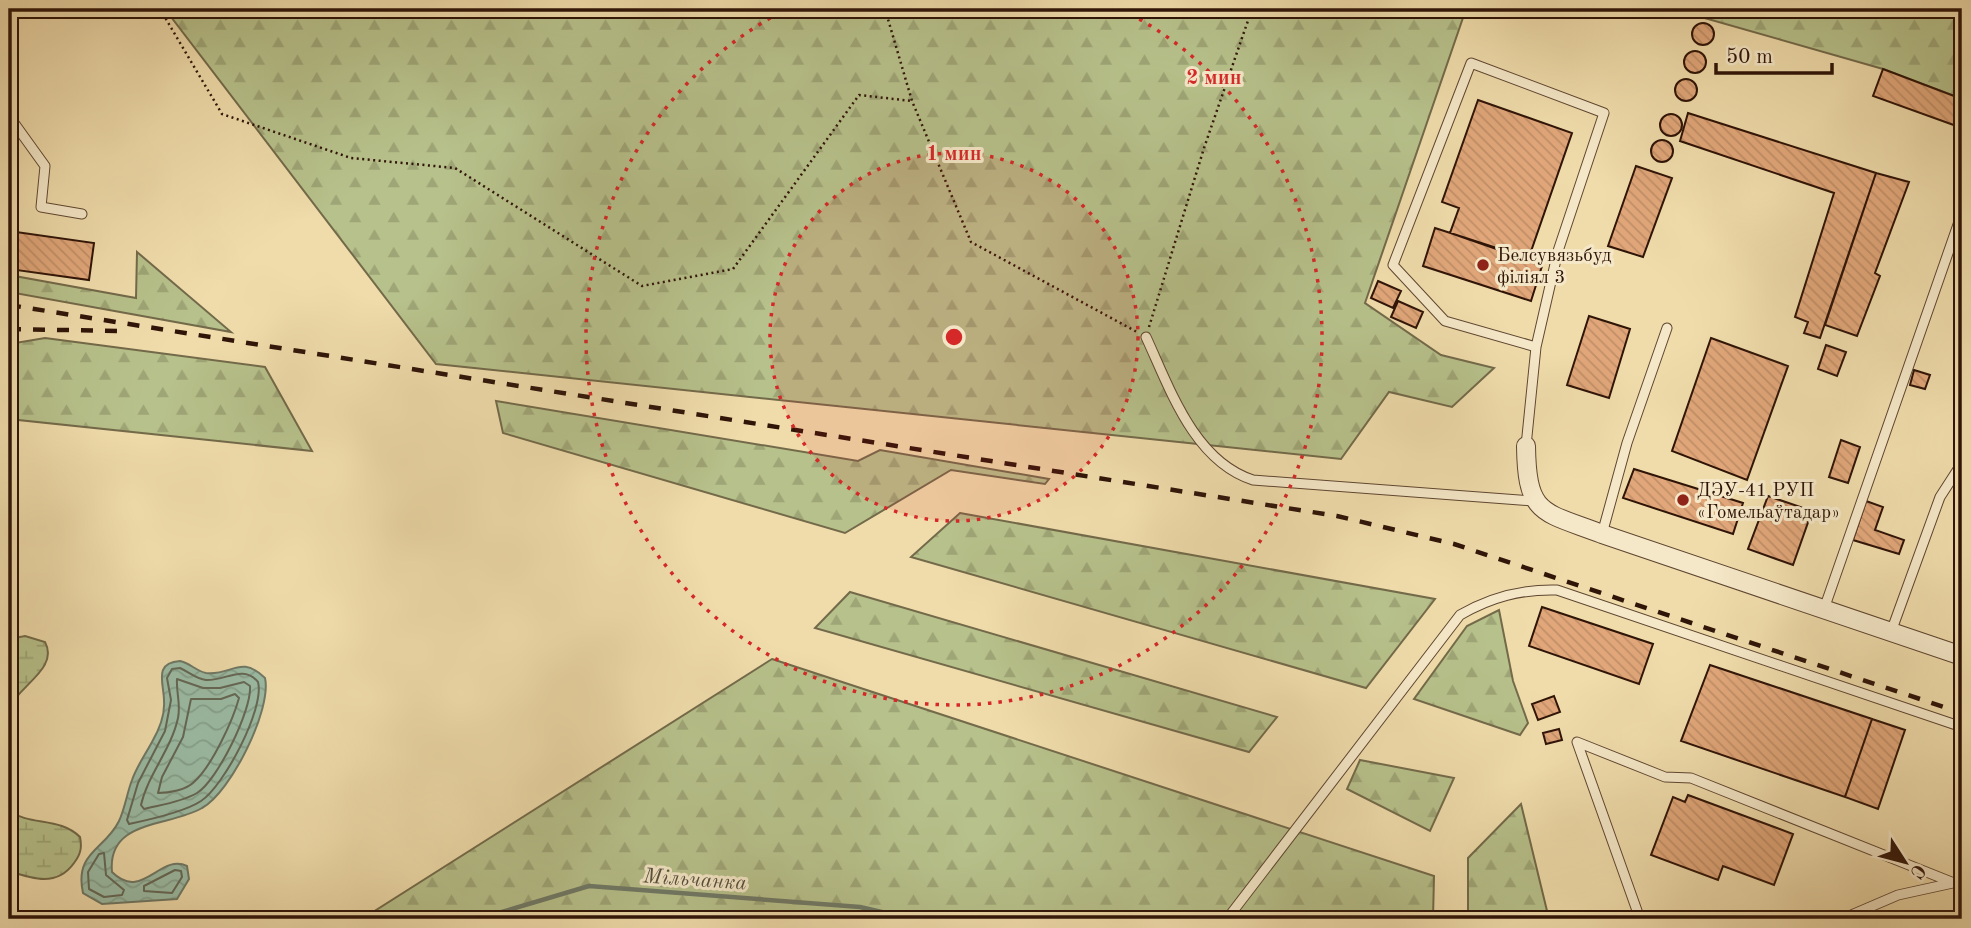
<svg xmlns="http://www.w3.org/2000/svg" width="1971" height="928" font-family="'Old Standard TT',serif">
<defs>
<pattern id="forest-firs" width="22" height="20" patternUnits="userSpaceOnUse" patternTransform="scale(1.75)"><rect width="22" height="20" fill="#b7c18b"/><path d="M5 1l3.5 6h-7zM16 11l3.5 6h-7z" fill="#9ea576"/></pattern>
<pattern id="wetland-marsh" width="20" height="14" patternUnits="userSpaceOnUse" patternTransform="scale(1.75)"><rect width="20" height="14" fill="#b7c18b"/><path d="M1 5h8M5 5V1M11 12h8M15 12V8" fill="none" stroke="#9ea576"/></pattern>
<pattern id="water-waves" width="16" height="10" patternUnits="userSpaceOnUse" patternTransform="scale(1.75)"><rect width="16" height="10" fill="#9bbca5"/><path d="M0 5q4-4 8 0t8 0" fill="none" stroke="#86a18d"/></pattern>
<pattern id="building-back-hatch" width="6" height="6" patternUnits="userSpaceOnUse" patternTransform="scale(1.75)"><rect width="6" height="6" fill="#e1a77a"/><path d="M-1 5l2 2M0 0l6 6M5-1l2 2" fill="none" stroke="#c18f68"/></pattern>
</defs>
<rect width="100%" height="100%" fill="#f0dcab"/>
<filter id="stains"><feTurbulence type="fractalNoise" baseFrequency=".00286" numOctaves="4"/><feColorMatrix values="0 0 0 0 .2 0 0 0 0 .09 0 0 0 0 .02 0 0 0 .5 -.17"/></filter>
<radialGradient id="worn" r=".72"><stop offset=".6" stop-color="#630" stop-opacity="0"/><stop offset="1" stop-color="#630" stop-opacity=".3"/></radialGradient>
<path fill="url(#forest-firs)" stroke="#736a4a" stroke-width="2" d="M165,9H1466L1365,303L1441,355L1494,368L1452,407L1389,392L1341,459L436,364Z
M1688,9H1962V99L1883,69L1687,13Z
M137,252L231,332L9,292V275L136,298Z
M45,338L265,367L312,451L9,419V344Z
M496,401L858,461L880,450L1049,479L1045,484L951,470L845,533L503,433Z
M960,513L1435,599L1366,688L911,557Z
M850,592L1277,717L1249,752L815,628Z
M1499,610L1513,681L1528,723L1520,735L1414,699L1467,626Z
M772,659L1434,876L1433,919H362Z
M1360,760L1454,778L1430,831L1347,789Z
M1521,804L1549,919H1468V858Z"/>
<path fill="url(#wetland-marsh)" stroke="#736a4a" stroke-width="2" d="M25,636L45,642C59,668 20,685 9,708V639Z
M9,811C31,826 60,817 80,837C82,847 81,854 74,863C57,887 33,879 9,871Z"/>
<path fill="url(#water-waves)" stroke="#707966" stroke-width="2" d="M180,661C190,663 196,671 206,673C232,676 240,654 265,678C272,709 231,792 202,808C170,827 107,819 112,872C142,902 160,853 187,866L189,879L177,899L102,904L83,893C74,852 105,850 119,821C125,808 127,793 132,780C137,766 145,755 152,742C159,730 165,715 164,701C164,683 153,663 180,661Z"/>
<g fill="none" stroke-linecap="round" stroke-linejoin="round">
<path stroke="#656856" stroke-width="2" d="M180,668C189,672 196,679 206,680C226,681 243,664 258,682C265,708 224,786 201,801C186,811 148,820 129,824L127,820L138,783L165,731L171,700L167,678L172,669Z
M177,679L203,688H220L244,682L250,686C252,710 217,781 197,793C182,802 160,805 144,809L141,805C148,774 171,750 178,718C181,704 176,692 177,679Z
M235,694L239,698C233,720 212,766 194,782C186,790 169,793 158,793L162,777L183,737L191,699H221Z
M104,853L106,875L124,890L122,895L104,897L89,889L88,872L99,854Z
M175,870L181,871L182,877L172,893L144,891V886Z"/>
<path stroke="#707966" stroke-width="4.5" d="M478,919L589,886L860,907L912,919"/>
</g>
<path fill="url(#building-back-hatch)" stroke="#2f1408" stroke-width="2" d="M1692 34a11 11 0 1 1 22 0a11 11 0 1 1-22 0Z
M1684 62a11 11 0 1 1 22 0a11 11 0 1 1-22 0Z
M1883,69L1962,99V128L1873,96Z
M1675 90a11 11 0 1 1 22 0a11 11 0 1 1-22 0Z
M1478,100L1572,133L1528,260L1450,233L1459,208L1442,202Z
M1688,113L1876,173L1820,338L1804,333L1808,322L1795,317L1834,193L1680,141Z
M1660 125a11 11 0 1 1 22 0a11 11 0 1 1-22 0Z
M1651 151a11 11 0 1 1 22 0a11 11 0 1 1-22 0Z
M1636,166L1672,178L1643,257L1608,246Z
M1876,173L1909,182L1875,273L1880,276L1857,336L1825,325Z
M1435,228L1543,263L1531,301L1423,266Z
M9,231L94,243L89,280L9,269Z
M1378,281L1401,291L1393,308L1371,298Z
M1398,301L1423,312L1416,328L1391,317Z
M1589,316L1630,329L1609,398L1567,385Z
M1711,338L1788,366L1747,480L1672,451Z
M1826,345L1846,352L1837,376L1818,369Z
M1914,370L1930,375L1925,389L1910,385Z
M1841,440L1860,447L1848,483L1829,477Z
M1634,469L1743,503L1733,534L1623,498Z
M1768,496L1812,511L1793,565L1748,549Z
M1866,501L1883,507L1875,530L1904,540L1899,554L1853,540Z
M1542,607L1653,644L1639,684L1529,646Z
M1710,665L1872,719L1845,797L1681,741Z
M1554,696L1560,712L1538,720L1532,704Z
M1872,719L1905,730L1878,809L1845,797Z
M1559,729L1562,740L1546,744L1543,733Z
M1688,795L1793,834L1774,885L1723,866L1718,880L1651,855L1673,797L1685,802Z"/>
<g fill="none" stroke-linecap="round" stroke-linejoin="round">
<defs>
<path id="service" d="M9,116L45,166L41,207L82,214
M1146,337C1170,389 1194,461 1253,480L1533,501
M1526,446L1536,347L1558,251L1604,113L1471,63L1393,265L1445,321L1536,347
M1602,534L1627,443L1667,328
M1824,609L1962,213
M1891,632L1940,497L1962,463
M1227,919L1460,615C1491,597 1521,589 1557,590L1962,727
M1640,919L1577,742L1665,777L1691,778L1954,883
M1842,919L1898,895L1962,881"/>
<path id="minor" d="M1526,446C1527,516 1542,511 1602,534L1962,656"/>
</defs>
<use href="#service" stroke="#5f4631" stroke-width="11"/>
<use href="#minor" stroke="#5f4631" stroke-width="20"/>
<path stroke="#2f1408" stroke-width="2.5" stroke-dasharray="2 3.5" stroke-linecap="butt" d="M160,9L222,114L351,158L455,168L642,286L733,269L859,95L912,101
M885,9L912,101L971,242L1137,332
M1149,327L1204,148L1252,9"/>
<use href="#service" stroke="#f5e8c8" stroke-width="9"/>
<use href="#minor" stroke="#f5e8c8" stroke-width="18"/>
<path stroke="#2f1408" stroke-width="4.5" stroke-dasharray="12 12" stroke-linecap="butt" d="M9,305L1337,516L1454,544L1962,713
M9,329L118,331"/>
</g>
<circle cx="954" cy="337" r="184" fill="#d62828" fill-opacity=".12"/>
<g fill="none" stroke="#d62828" stroke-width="3.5" stroke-dasharray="3.5 7">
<circle cx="954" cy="337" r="184"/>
<path d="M1121 9A368 368 0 1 1 787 9"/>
</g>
<g fill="#8f2418" stroke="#f5e8c8" stroke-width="2.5">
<circle cx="1483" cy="265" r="7"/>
<circle cx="1683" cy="500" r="7"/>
</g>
<g text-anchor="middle" stroke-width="6" stroke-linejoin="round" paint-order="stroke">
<g font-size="19" fill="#2f1408" stroke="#f5e8c8" text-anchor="start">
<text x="1497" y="261">Белсувязьбуд<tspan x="1497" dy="22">філіял 3</tspan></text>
<text x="1697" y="496">ДЭУ-41 РУП<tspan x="1697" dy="22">«Гомельаўтадар»</tspan></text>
</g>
<g font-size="21" font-style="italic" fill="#554f3f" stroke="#f5e8c8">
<text transform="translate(695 879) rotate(4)" y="7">Мільчанка</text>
</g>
</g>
<circle cx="954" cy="337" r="10" fill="#d62828" stroke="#f5e8c8" stroke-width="3.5"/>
<g font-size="21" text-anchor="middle" font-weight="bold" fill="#d62828" stroke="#f5e8c8" stroke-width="6" stroke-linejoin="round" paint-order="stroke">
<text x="1214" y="84">2 мин</text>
<text x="954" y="160">1 мин</text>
</g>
<rect width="1971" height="928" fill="none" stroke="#f0dcab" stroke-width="35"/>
<rect x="10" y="10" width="1950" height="907" fill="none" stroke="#2f1408" stroke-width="3.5"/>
<rect x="18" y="18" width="1936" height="893" fill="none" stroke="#2f1408" stroke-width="2"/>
<g transform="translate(1905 862) rotate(126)" stroke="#f5e8c8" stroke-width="5" paint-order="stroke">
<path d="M0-5L12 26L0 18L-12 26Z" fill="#2f1408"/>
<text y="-10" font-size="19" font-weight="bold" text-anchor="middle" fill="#2f1408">С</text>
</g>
<path d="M1716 63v10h116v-10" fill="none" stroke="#2f1408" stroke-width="3.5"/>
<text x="1726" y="63" font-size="21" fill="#2f1408" stroke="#f5e8c8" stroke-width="5" paint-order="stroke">50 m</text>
<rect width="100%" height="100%" filter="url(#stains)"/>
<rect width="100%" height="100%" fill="url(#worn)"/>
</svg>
